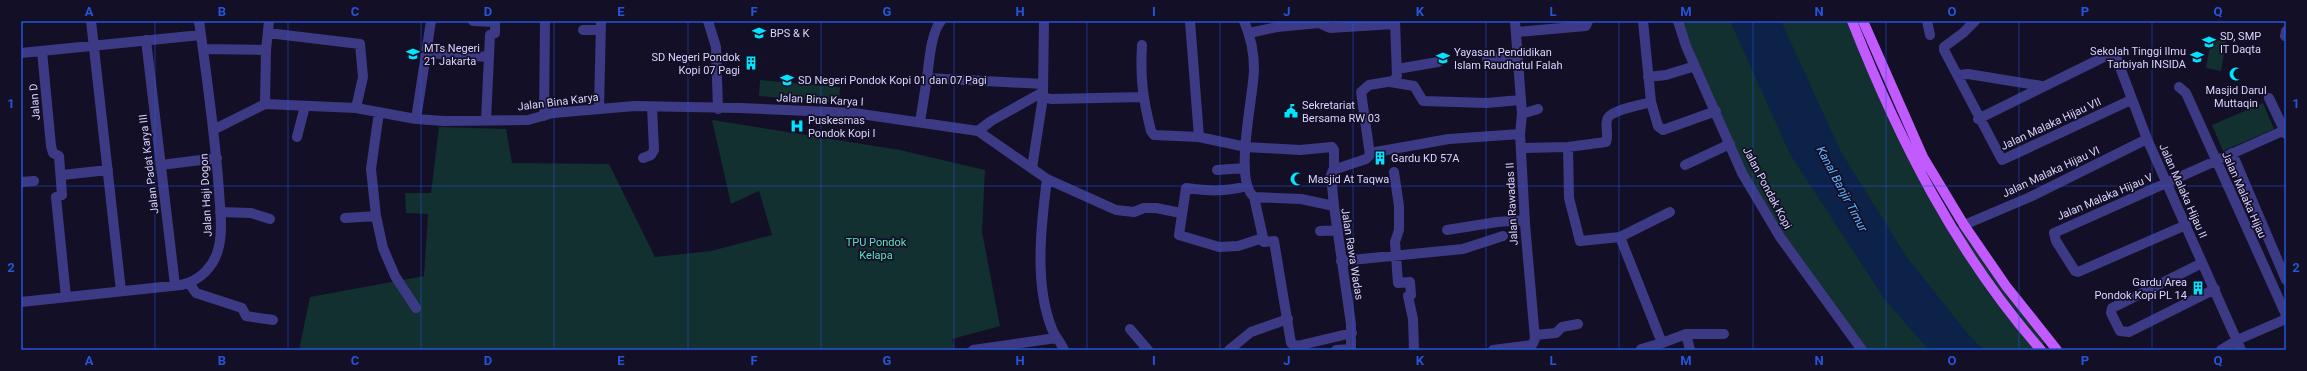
<svg xmlns="http://www.w3.org/2000/svg" width="2307" height="371" viewBox="0 0 2307 371" font-family="Roboto,sans-serif">
<rect width="100%" height="100%" fill="#130f26"/>
<path fill="#12302f" d="M1680 21H1852L1951 228 1964 225 2049 339 2039 347 2041 350H1863L1758 200Z
M2211 39 2226 41 2221 71 2206 68Z
M760 80 840 87 839 103 759 96Z
M2263 103 2274 129 2223 151 2212 125Z
M712 120 900 150 985 170 982 232 1000 326 952 339 955 350H299L310 297 424 276 428 214 406 213 405 193H431L439 127 506 129 512 163 609 164 655 257 711 251 772 235 759 191 731 204Z"/>
<path fill="#0c2248" d="M1730 21H1781L1841 152 1906 256 1968 334 1983 350H1929L1885 300 1790 154Z"/>
<g fill="none" stroke-linecap="round" stroke-linejoin="round">
<path stroke="#3d3a85" stroke-width="10" d="M91 21 121 291
M473 21 495 22
M708 21 716 47 718 109
M1190 21 1199 137
M1244 21C1250 35 1254 53 1254 69 1254 95 1233 180 1254 197L1301 199 1334 206 1351 324V350
M1678 21 1686 46 1742 173 1780 237 1862 350
M1927 21 1930 35
M1975 21 1963 33 1944 47V50L2002 160 2131 100
M583 30H601
M1517 32 1586 26 1588 21
M268 33 360 44 363 77 356 108
M1249 33 1277 27 1319 23 1330 28 1394 24
M2285 36 2286 31
M146 40 175 285
M1142 45C1140 79 1143 99 1151 131L1154 135 1199 137 1246 147 1300 150 1332 147 1334 150V169
M203 49 266 50
M42 51 51 146 53 153 59 156 62 195 56 197 66 297
M21 53 201 35
M426 53 489 57
M1487 59 1518 57
M1397 69 1438 62
M1959 75 1968 74 2042 86
M1648 77 1666 75 1695 66
M927 78C929 63 931 32 941 21
M1390 82 1414 86 1423 101 1487 103 1520 100
M2179 87 2186 93 2286 315
M1043 92V97L1051 99 1143 97
M2269 98 2286 134
M1651 102 1658 126 1663 130 1716 111
M265 104 356 108 416 119 444 121 528 120 553 113 635 106 740 108 854 113 978 131 1047 179 1116 210 1134 212 1144 208H1156L1181 213
M265 104 266 50 269 21
M599 109 601 21
M379 112 371 169 376 216 383 248 395 276 416 308
M1522 114 1538 109
M544 116 545 21
M416 119 431 21
M1978 119 2110 54H2115L2147 139 2241 350
M486 120 490 35 495 33V21
M920 122 927 78 1043 84
M213 130 265 104
M978 131 991 121 1043 92 1044 21
M297 137 305 106
M1568 147 1569 198 1580 241 1620 237 1670 212
M1521 148 1568 147 1606 142C1609 135 1605 127 1607 120 1609 110 1642 105 1651 102L1643 21
M1370 153 1449 139 1520 134
M2232 153 2286 280
M643 158 651 155 654 150 652 107
M161 165 217 158
M1685 165 1730 144
M1032 168 1043 97
M1217 170 1245 168
M1394 172 1399 206V230L1395 242 1398 283 1410 282 1411 295 1408 296 1413 319 1414 350
M62 175 108 170
M1047 179C1041 225 1034 285 1052 329 1055 337 1061 342 1064 350
M21 182 34 181
M1247 186C1225 192 1208 191 1186 188L1179 235 1219 247 1238 246 1263 238
M1254 197 1264 242 1274 241 1291 343 1297 346 1352 333
M1334 206 1331 175 1333 170 1366 159 1370 155 1361 92 1369 85 1393 81 1397 76 1395 21
M220 212 251 213 270 219
M345 218 376 216
M1964 225 2030 197 2147 139
M2186 225 2078 272 2075 271 2056 241 2054 233 2285 130
M1447 230 1497 222 1525 220
M1320 231 1338 230
M1620 237 1662 343 1686 334H1724
M1341 261 1463 249 1503 236
M2202 263 2112 308 2111 313 2120 331 2129 332 2215 289
M189 283 196 293 242 308 246 316 273 320
M21 302 181 285C200 281 215 266 219 246 223 229 220 209 219 191 215 134 207 78 199 21
M1130 329 1148 350
M1686 334 1690 350
M1535 335 1556 333 1562 327 1578 324
M1641 349 1662 343
M973 350 1056 338
M1229 350 1251 332 1288 319
M1336 350 1351 349
M1493 350 1532 345 1535 339 1525 224 1520 134 1522 114 1515 21
M2221 350 2237 340 2286 319"/>
<path stroke="#c25bff" stroke-width="10" d="M1852 21C1899 140 1956 253 2041 350
M1863 21 1923 157 1964 225 2006 286 2057 350"/>
</g>
<path fill="none" stroke="#2655da" stroke-width="1" stroke-opacity="0.55" d="M155 21V350M288 21V350M421 21V350M554 21V350M688 21V350M821 21V350M954 21V350M1087 21V350M1220 21V350M1353 21V350M1486 21V350M1619 21V350M1753 21V350M1886 21V350M2019 21V350M2152 21V350M21 186H2286"/>
<defs>
<g id="school-bare" transform="scale(1.08)"><path d="M0-5L7-2L0 1L-7-2ZM-4 1L0 2.5L4 1V4Q0 6-4 4Z" fill="#00e5ff" stroke="#130f26" stroke-width="2.5" paint-order="stroke"/></g>
<g id="university-bare" transform="scale(1.08)"><path d="M0-5L7-2L0 1L-7-2ZM-4 1L0 2.5L4 1V4Q0 6-4 4Z" fill="#00e5ff" stroke="#130f26" stroke-width="2.5" paint-order="stroke"/></g>
<g id="building-bare" transform="scale(1.08)"><path d="M-4-6H4V6H1V3H-1V6H-4ZM-2.5-4.3h1.7v1.8h-1.7ZM.8-4.3h1.7v1.8H.8ZM-2.5-1h1.7V.8h-1.7ZM.8-1h1.7V.8H.8Z" fill="#00e5ff" stroke="#130f26" stroke-width="2.5" paint-order="stroke"/></g>
<g id="mosque-bare" transform="scale(1.08)"><path d="M3.5-4.9A6 6 0 1 0 3.5 4.9A5 5 0 1 1 3.5-4.9Z" fill="#00e5ff" stroke="#130f26" stroke-width="2.5" paint-order="stroke"/></g>
<g id="civic-bare" transform="scale(1.08)"><path d="M-.6-6.5H3V-4.5H.6V-3L4-1V1h2V6H-6V1h2V-1L-.6-3ZM-1.2 2.5V6h2.4V2.5Z" fill="#00e5ff" stroke="#130f26" stroke-width="2.5" paint-order="stroke"/></g>
<g id="hospital-bare" transform="scale(1.08)"><path d="M-5-5h3v3.5h4V-5h3V5h-3V1.5h-4V5h-3Z" fill="#00e5ff" stroke="#130f26" stroke-width="2.5" paint-order="stroke"/></g>
</defs>
<g fill-rule="evenodd">
<use href="#school-bare" x="759" y="33"/>
<use href="#school-bare" x="2209" y="42"/>
<use href="#school-bare" x="413" y="54"/>
<use href="#university-bare" x="2197" y="57"/>
<use href="#school-bare" x="1443" y="58"/>
<use href="#building-bare" x="751" y="63"/>
<use href="#mosque-bare" x="2236" y="74"/>
<use href="#school-bare" x="787" y="80"/>
<use href="#civic-bare" x="1291" y="111"/>
<use href="#hospital-bare" x="797" y="126"/>
<use href="#building-bare" x="1380" y="158"/>
<use href="#mosque-bare" x="1297" y="179"/>
<use href="#building-bare" x="2198" y="288"/>
</g>
<g text-anchor="middle" dominant-baseline="central" stroke-width="3.5" stroke-linejoin="round" paint-order="stroke">
<g font-size="11" fill="#d9d4ff" stroke="#130f26" text-anchor="start">
<text x="770" y="33">BPS &amp; K</text>
<text x="2220" y="36">SD, SMP<tspan x="2220" dy="13">IT Daqta</tspan></text>
<text x="424" y="48">MTs Negeri<tspan x="424" dy="13">21 Jakarta</tspan></text>
<text x="2186" y="51" text-anchor="end">Sekolah Tinggi Ilmu<tspan x="2186" dy="13">Tarbiyah INSIDA</tspan></text>
<text x="1454" y="52">Yayasan Pendidikan<tspan x="1454" dy="13">Islam Raudhatul Falah</tspan></text>
<text x="740" y="57" text-anchor="end">SD Negeri Pondok<tspan x="740" dy="13">Kopi 07 Pagi</tspan></text>
<text x="798" y="80">SD Negeri Pondok Kopi 01 dan 07 Pagi</text>
<text x="2236" y="90" text-anchor="middle">Masjid Darul<tspan x="2236" dy="13">Muttaqin</tspan></text>
<text x="1302" y="105">Sekretariat<tspan x="1302" dy="13">Bersama RW 03</tspan></text>
<text x="808" y="120">Puskesmas<tspan x="808" dy="13">Pondok Kopi I</tspan></text>
<text x="1391" y="158">Gardu KD 57A</text>
<text x="1308" y="179">Masjid At Taqwa</text>
<text x="2187" y="282" text-anchor="end">Gardu Area<tspan x="2187" dy="13">Pondok Kopi PL 14</tspan></text>
</g>
<g font-size="11" fill="#d9d4ff" stroke="#130f26">
<text transform="translate(820 100) rotate(3)">Jalan Bina Karya I</text>
<text transform="translate(35 102) rotate(-95)">Jalan D</text>
<text transform="translate(558 102) rotate(-7)">Jalan Bina Karya</text>
<text transform="translate(2051 124) rotate(-25)">Jalan Malaka Hijau VII</text>
<text transform="translate(149 164) rotate(-97)">Jalan Padat Karya III</text>
<text transform="translate(2051 172) rotate(-25)">Jalan Malaka Hijau VI</text>
<text transform="translate(1767 188) rotate(62)">Jalan Pondak Kopi</text>
<text transform="translate(2183 191) rotate(66)">Jalan Malaka Hijau II</text>
<text transform="translate(206 195) rotate(-93)">Jalan Haji Dogon</text>
<text transform="translate(2244 195) rotate(66)">Jalan Malaka Hijau</text>
<text transform="translate(2105 197) rotate(-23)">Jalan Malaka Hijau V</text>
<text transform="translate(1512 204) rotate(-93)">Jalan Rawadas II</text>
<text transform="translate(1352 254) rotate(81)">Jalan Rawa Wadas</text>
</g>
<g font-size="11" fill="#5fe0c0" stroke="#130f26">
<text x="876" y="242">TPU Pondok<tspan x="876" dy="13">Kelapa</tspan></text>
</g>
<g font-size="12" font-style="italic" fill="#62b6ff" stroke="#130f26">
<text transform="translate(1842 189) rotate(62)">Kanal Banjir Timur</text>
</g>
</g>
<rect width="2307" height="371" fill="none" stroke="#130f26" stroke-width="44"/>
<rect x="22" y="22" width="2263" height="327" fill="none" stroke="#2655da" stroke-width="1.5"/>
<g font-size="13" text-anchor="middle" font-weight="bold" fill="#2655da">
<text x="89" y="16">A</text>
<text x="222" y="16">B</text>
<text x="355" y="16">C</text>
<text x="488" y="16">D</text>
<text x="621" y="16">E</text>
<text x="754" y="16">F</text>
<text x="887" y="16">G</text>
<text x="1020" y="16">H</text>
<text x="1154" y="16">I</text>
<text x="1287" y="16">J</text>
<text x="1420" y="16">K</text>
<text x="1553" y="16">L</text>
<text x="1686" y="16">M</text>
<text x="1819" y="16">N</text>
<text x="1952" y="16">O</text>
<text x="2085" y="16">P</text>
<text x="2218" y="16">Q</text>
<text x="11" y="108">1</text>
<text x="2296" y="108">1</text>
<text x="11" y="272">2</text>
<text x="2296" y="272">2</text>
<text x="89" y="365">A</text>
<text x="222" y="365">B</text>
<text x="355" y="365">C</text>
<text x="488" y="365">D</text>
<text x="621" y="365">E</text>
<text x="754" y="365">F</text>
<text x="887" y="365">G</text>
<text x="1020" y="365">H</text>
<text x="1154" y="365">I</text>
<text x="1287" y="365">J</text>
<text x="1420" y="365">K</text>
<text x="1553" y="365">L</text>
<text x="1686" y="365">M</text>
<text x="1819" y="365">N</text>
<text x="1952" y="365">O</text>
<text x="2085" y="365">P</text>
<text x="2218" y="365">Q</text>
</g>
</svg>
